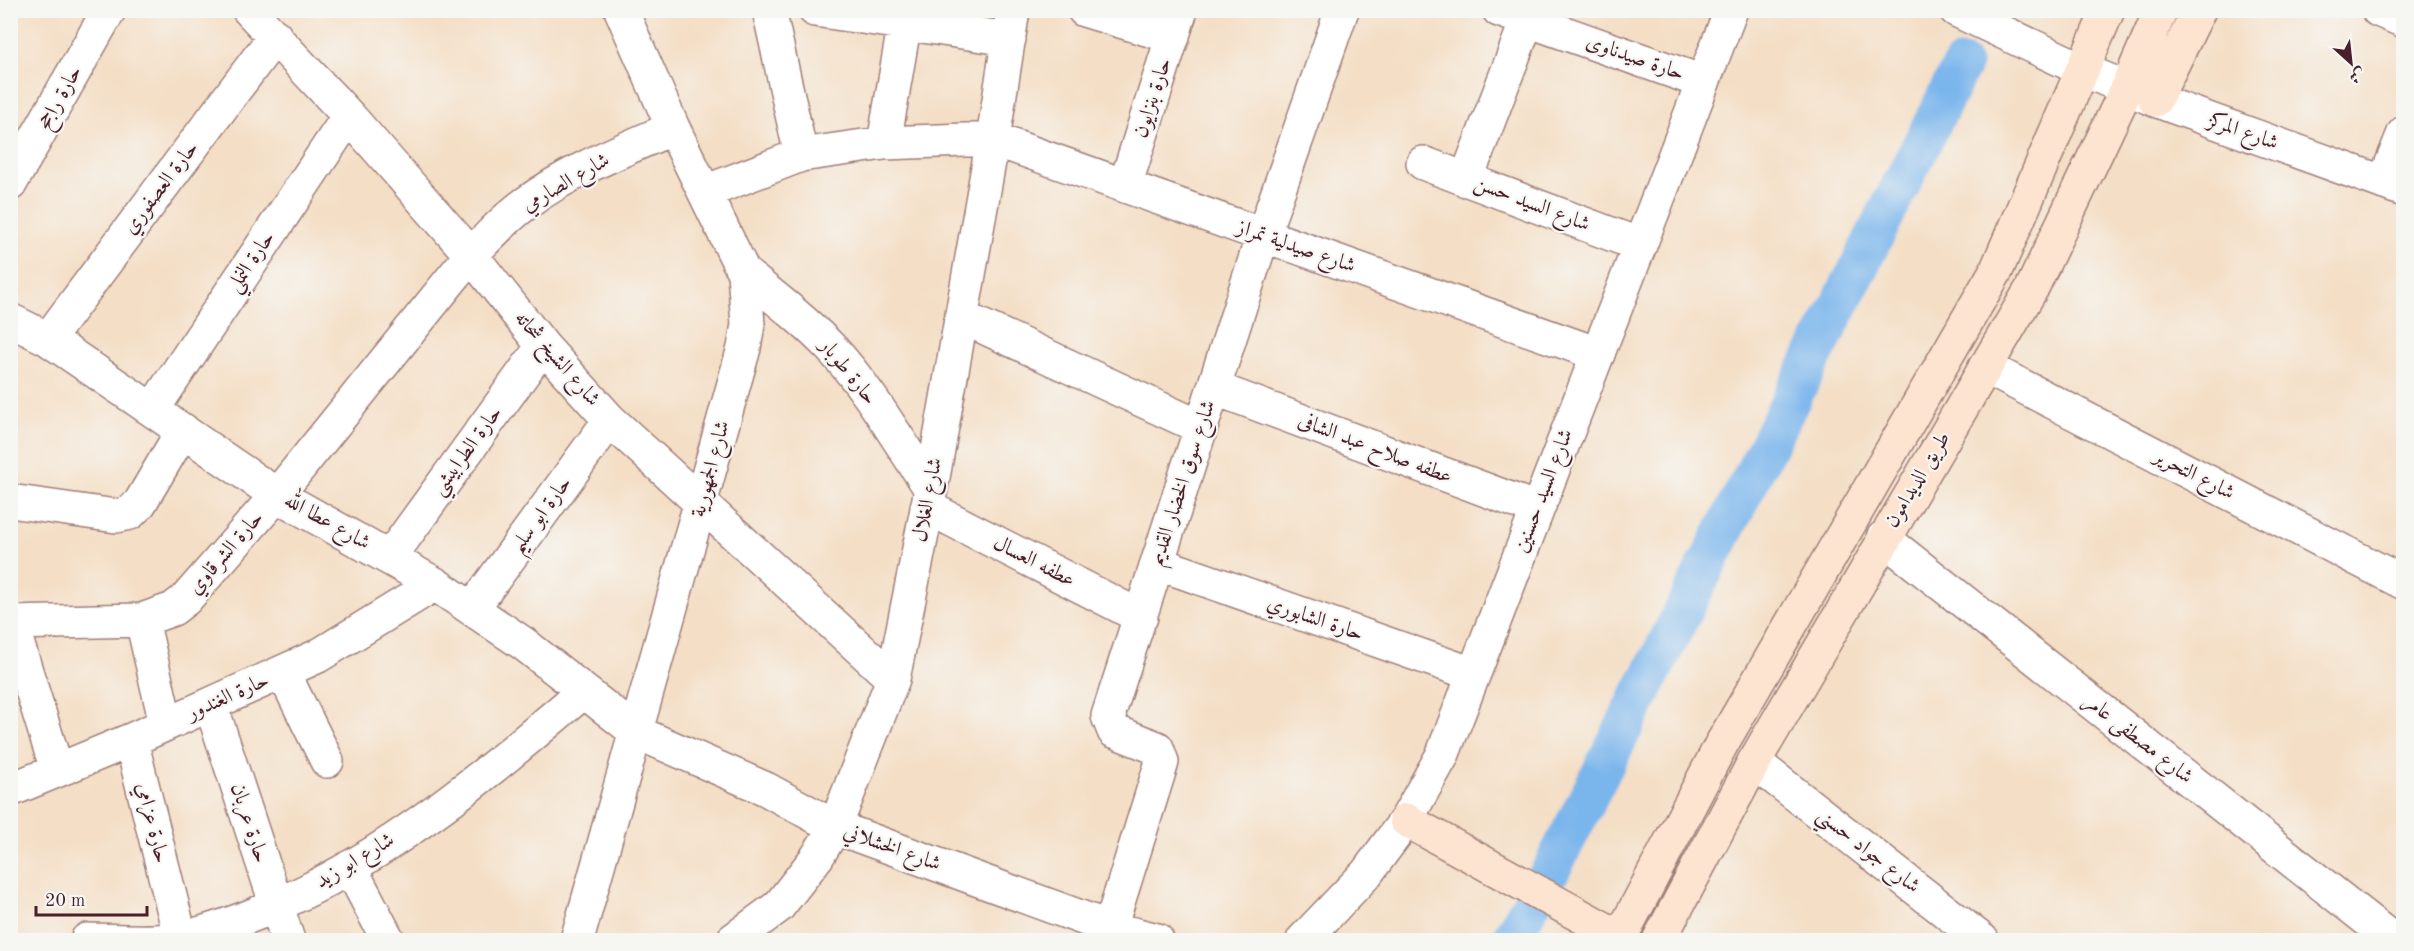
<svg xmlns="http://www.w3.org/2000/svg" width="2414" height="951" viewBox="0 0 2414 951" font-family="'Old Standard TT',Amiri,serif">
<rect width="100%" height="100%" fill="#f6f6f2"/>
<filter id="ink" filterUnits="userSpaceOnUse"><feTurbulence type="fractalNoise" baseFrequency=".0167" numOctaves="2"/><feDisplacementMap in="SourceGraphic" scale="12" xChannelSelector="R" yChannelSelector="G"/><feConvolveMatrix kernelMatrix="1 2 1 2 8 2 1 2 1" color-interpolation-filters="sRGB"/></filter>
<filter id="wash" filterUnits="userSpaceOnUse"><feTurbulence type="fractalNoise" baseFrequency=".008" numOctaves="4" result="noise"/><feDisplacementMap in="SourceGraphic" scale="24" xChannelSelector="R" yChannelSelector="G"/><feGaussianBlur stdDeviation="1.35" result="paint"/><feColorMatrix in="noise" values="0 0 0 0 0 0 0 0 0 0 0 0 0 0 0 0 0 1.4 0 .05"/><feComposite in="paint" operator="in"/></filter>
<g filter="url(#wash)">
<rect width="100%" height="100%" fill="#f4dec5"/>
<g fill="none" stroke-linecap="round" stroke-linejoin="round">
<path stroke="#7ab5ec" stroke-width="39" d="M1510 940 1552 868 1962 65"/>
</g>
</g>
<g filter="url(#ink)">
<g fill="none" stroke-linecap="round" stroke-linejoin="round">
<g stroke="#9f7e78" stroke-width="36">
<path id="minor" d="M249 10 349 116 471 255 543 346 610 420 893 679
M769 10 801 155
M815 10 1009 39
M1084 10 1173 37
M1499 10 1703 82
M2378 10 2404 21
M2083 70 2155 100 2404 190
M884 143 907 10
M1423 163 1640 245
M1466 180 1531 10
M2384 183 2404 133
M10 184 109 10
M1125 186 1181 10
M705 192 801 155 884 143 993 139 1598 354
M744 273C774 297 805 321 832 349 870 390 899 442 931 489
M962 317 1200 427
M10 320 48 339 277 495 435 584 524 644 636 732 766 789 835 827 1110 928 1157 940
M48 339 275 36
M1985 367 2404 583
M1214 388 1537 509
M153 409 349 116
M10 501 116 516 130 513 140 503 183 430
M927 507 1141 617
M1883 538 2393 940
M390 557 543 346
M1157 563 1473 674
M472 609 610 420
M142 620 166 724
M10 623 142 620 173 609 186 599 277 495 471 255C488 237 505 219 525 204 569 171 623 150 673 128
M11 623 57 770
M283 672 327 761
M211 705 288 940
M131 740 181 940
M1754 762 1982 940
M10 790 131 740 318 656 435 584
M350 867 388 940
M1110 928 1162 762 1157 748 1114 731 1108 716 1263 235 1342 10
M87 940C114 940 158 944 183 938 337 899 465 793 583 692
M577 940 744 348 748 324 744 273 673 128 621 10
M733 940 779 906 817 857 835 827 893 679 931 489 993 139 1013 10"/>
</g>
<g stroke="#9f7e78" stroke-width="36">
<path id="tertiary" d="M1956 10 2083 70
M1303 940 1366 874 1406 820 1442 756 1731 10"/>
</g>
<g stroke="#9f7e78" stroke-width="36">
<path id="secondary" d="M2155 100 2199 10
M1406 820 1621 938
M1619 940 1721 745 1997 269 2108 10
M1659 940 1754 762 2032 288 2127 88 2161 10"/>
</g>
<use href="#minor" stroke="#fff" stroke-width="33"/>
<use href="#tertiary" stroke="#fff" stroke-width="33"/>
<use href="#secondary" stroke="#fde4d0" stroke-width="33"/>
</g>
</g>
<g text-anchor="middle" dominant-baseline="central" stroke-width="4.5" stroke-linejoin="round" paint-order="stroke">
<g font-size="21" fill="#4a1f2b" stroke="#f6f6f2">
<text transform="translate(1635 58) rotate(19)">حارة صيدناوى</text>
<text transform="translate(60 98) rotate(-61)">حارة راجح</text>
<text transform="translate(1153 98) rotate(-72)">حارة بنزايون</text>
<text transform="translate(2243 132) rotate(20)">شارع المركز</text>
<text transform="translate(566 183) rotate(-30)">شارع الصارمي</text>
<text transform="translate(161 188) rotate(-53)">حارة العصفوري</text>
<text transform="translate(1532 204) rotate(21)">شارع السيد حسن</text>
<text transform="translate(1296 247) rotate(19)">شارع صيدلية تمراز</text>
<text transform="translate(251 262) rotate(-56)">حارة النملي</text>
<text transform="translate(557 359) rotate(49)">شارع الشيخ شحاته</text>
<text transform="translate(848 372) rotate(51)">حارة طوبار</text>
<text transform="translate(1375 449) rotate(21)">عطفه صلاح عبد الشافى</text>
<text transform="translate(467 451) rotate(-54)">حارة الطرابيشي</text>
<text transform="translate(711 469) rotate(-75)">شارع الجمهورية</text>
<text transform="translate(2194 475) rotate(27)">شارع التحرير</text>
<text transform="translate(1918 480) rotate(-59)">طريق الديدامون</text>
<text transform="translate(1183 483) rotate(-72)">شارع سوق الخضار القديم</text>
<text transform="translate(1544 491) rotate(-69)">شارع السيد حسنين</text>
<text transform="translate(928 500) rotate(-79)">شارع الغلال</text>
<text transform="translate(541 515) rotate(-54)">حارة ابو سليم</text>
<text transform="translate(327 522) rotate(29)">شارع عطا الله</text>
<text transform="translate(226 553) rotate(-49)">حارة الشرقاوي</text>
<text transform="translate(1034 562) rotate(27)">عطفه العسال</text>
<text transform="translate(1315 619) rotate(19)">حارة الشابوري</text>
<text transform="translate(228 697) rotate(-24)">حارة الغندور</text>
<text transform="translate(2138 739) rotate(38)">شارع مصطفى عامر</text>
<text transform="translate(152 823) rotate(76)">حارة عزامي</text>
<text transform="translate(249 823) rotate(72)">حارة عربان</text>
<text transform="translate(892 848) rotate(20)">شارع الخشلاني</text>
<text transform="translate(1868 851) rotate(38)">شارع جواد حسني</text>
<text transform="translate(355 861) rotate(-31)">شارع ابو زيد</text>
</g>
</g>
<rect width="2414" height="951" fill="none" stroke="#f6f6f2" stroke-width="36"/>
<g transform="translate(2351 63) rotate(153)" stroke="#f6f6f2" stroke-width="4.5" paint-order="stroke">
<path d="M0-4.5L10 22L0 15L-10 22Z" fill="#4a1f2b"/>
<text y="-9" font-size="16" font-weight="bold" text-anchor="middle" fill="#4a1f2b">ش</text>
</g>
<path d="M36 906v9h111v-9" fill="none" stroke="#4a1f2b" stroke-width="3"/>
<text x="45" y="906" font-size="18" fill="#4a1f2b" stroke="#f6f6f2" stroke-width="4.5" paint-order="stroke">20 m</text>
</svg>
